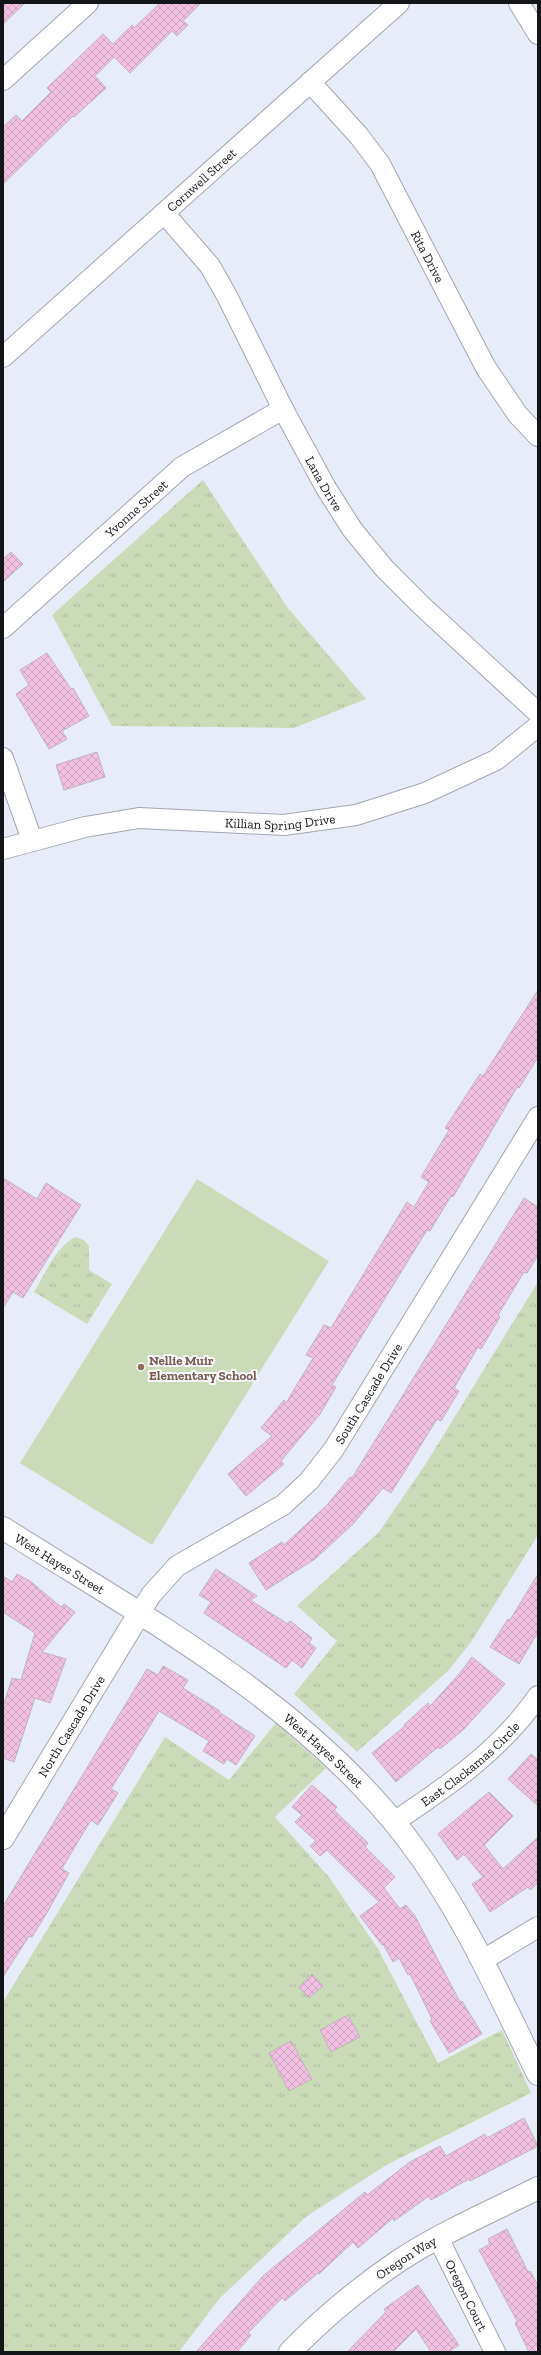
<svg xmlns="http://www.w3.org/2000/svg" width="541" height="2355" viewBox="0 0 541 2355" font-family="'Zilla Slab',serif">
<defs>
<pattern id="grass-tufts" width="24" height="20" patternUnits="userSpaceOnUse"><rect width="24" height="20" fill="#cbdbb8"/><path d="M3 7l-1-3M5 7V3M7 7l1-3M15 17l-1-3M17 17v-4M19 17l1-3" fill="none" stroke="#adbb9e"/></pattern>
<pattern id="building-cross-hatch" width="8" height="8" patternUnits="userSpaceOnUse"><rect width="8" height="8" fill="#f2c0e0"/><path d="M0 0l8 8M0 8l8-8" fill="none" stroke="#cfa4c0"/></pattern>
</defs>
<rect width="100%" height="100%" fill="#e8ecf8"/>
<path fill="url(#grass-tufts)" d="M203 480 287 607 366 699 294 728 112 726 52 615Z
M75 1237 84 1240 89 1246V1270L112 1284 87 1324 34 1292C45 1274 56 1247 75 1237Z
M538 1282V1535L471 1642 448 1671 357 1752 294 1694 337 1641 297 1606 379 1532 425 1465Z
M276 1723 326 1768 275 1817 329 1877 378 1949 438 2063 502 2030 531 2093 388 2164 307 2216 219 2299 179 2352H3V2002L165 1737 229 1780Z"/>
<path fill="#cbdbb8" d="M197 1179 329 1261 152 1545 20 1463Z"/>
<path fill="url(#building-cross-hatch)" stroke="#bfb4bb" d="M3 3H25L3 24Z
M160 3H201L183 21 188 25 177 36 172 31 130 73 114 57 95 76 106 88 74 117 73 116 3 184V127L16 115 22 121 51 92 47 88 103 34 113 44 132 25 134 28Z
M11 552 23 564 3 582V559Z
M47 653 71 689 73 688 89 716 62 731 67 739 49 749 16 694 29 685 20 670Z
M97 752 105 777 64 790 56 765Z
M538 990V1057L519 1088 517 1087 453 1197 451 1196 430 1231 427 1230 360 1339 332 1385 336 1387 320 1414 281 1461 284 1464 246 1496 228 1474 272 1436 261 1428 284 1400 286 1403 313 1358 306 1355 324 1325 331 1328 407 1202 414 1207 429 1182 421 1177 449 1130 445 1128 480 1074 483 1076Z
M3 1178 37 1199 46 1183 81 1205 23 1298 13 1292 3 1308Z
M524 1198 538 1207V1255L527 1273 524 1272 498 1315 500 1317 481 1349 478 1347 454 1388 459 1391 441 1421 437 1419 391 1493 383 1488 353 1524 315 1559 266 1590 249 1563 282 1542 284 1545 327 1505 350 1477 352 1478Z
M216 1569 257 1596 250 1600 288 1624 290 1621 312 1638 309 1643 316 1648 302 1668 292 1660 286 1668 204 1613 211 1602 199 1595Z
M17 1574 30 1581 61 1607 64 1604 75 1612 42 1652 66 1659 50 1703 35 1698 14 1762 3 1758V1707L12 1678 21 1680 35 1633 3 1612V1576L12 1582Z
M538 1574V1632L519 1664 490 1647 508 1619 510 1620Z
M472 1657 505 1684 464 1729 440 1749 438 1747 396 1782 372 1753 405 1726 404 1725 428 1703 430 1706 460 1673Z
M163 1666 188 1680 183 1688 220 1711 219 1712 255 1736 236 1765 227 1759 224 1764 203 1751 209 1741 159 1711 111 1789 118 1793 98 1825 91 1820 64 1865 62 1869 69 1873 48 1911 32 1937 29 1936 3 1977V1906L147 1669 158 1675Z
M531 1754 538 1760V1806L508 1779Z
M312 1785 337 1807 334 1810 368 1843 365 1847 395 1877 384 1888 400 1909 406 1905 415 1916 460 2002 462 2001 482 2034 449 2053 430 2021 432 2019 410 1974 408 1975 399 1958 393 1962 383 1944 382 1945 360 1916 379 1902 327 1850 320 1856 310 1846 316 1841 295 1822 302 1815 292 1807Z
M489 1792 513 1816 484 1845 503 1869 538 1837V1883L530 1890 528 1887 490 1912 472 1884 483 1877 464 1854 457 1860 438 1834Z
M312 1974 323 1986 309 1998 299 1987Z
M348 2015 360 2037 331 2052 320 2030Z
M291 2041 312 2079 289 2091 269 2053Z
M524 2118 538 2146 470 2181 469 2179 431 2200 429 2196 394 2221 393 2218 358 2248 353 2242 319 2274 318 2273 285 2301 282 2298 248 2333 251 2335 237 2352H196L263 2276 365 2192 367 2195 410 2162 440 2146 446 2156 485 2134 487 2138Z
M507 2229 528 2272 530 2271 538 2285V2352H529L515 2323 517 2321 479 2250 490 2244 488 2239Z
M418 2285 459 2345 448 2352H431L416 2329 393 2352H347L386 2312 384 2309Z"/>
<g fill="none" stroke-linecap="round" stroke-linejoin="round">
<g stroke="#a2a6b1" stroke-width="22">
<g id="minor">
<path d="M519 3 538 34"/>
<path d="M3 80 88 3"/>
<path id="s1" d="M310 82 359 136 380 164 486 368 518 415 538 436"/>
<path id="s2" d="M164 213 210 266 227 296 283 409 326 488 352 529 384 568 422 606 538 713"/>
<path id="s3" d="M3 357 399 3"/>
<path id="s4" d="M3 628 182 467 283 409"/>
<path d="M3 758 32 840"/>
<path id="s5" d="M3 849 85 827 139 818 284 825 356 815 425 793 496 760 538 726"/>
<path id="s6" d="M139 1614 151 1595 177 1566 283 1505 309 1481 334 1449 538 1117"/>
<path id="s7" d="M394 1822C448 1786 501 1750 538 1696"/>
<path d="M483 1960 538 1927"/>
<path id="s8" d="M438 2238 495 2352"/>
</g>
</g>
<g stroke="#a2a6b1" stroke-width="24">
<g id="tertiary">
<path id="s9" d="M3 1528C146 1619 300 1700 406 1837 462 1910 498 1993 538 2074"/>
<path id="s10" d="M3 1838 139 1614"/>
<path id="s11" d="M290 2352C324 2317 360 2287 400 2260 443 2232 492 2211 538 2188"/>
</g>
</g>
<use href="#minor" stroke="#fff" stroke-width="20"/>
<use href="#tertiary" stroke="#fff" stroke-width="22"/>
</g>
<circle fill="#8d6e63" stroke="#f8f9fe" stroke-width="1.5" cx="141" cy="1367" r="4"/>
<g text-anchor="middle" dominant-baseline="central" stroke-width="4" stroke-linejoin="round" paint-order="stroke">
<g font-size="13" fill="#141519" stroke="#f8f9fe">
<text stroke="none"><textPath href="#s3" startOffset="266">Cornwell Street</textPath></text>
<text stroke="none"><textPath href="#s1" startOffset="212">Rita Drive</textPath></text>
<text stroke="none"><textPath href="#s2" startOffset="316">Lana Drive</textPath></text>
<text stroke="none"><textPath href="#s4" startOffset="179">Yvonne Street</textPath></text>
<text stroke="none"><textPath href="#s5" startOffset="281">Killian Spring Drive</textPath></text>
<text stroke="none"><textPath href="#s6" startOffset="325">South Cascade Drive</textPath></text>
<text stroke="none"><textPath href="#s9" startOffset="67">West Hayes Street</textPath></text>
<text stroke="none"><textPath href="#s10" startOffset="131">North Cascade Drive</textPath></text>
<text stroke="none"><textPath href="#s9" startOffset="391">West Hayes Street</textPath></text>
<text stroke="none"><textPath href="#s7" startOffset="96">East Clackamas Circle</textPath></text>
<text stroke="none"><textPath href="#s11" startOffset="150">Oregon Way</textPath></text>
<text stroke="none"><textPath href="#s8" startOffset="64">Oregon Court</textPath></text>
</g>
<g font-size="13" font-weight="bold" fill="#785e54" stroke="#f8f9fe" text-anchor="start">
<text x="149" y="1360">Nellie Muir<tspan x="149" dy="15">Elementary School</tspan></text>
</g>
</g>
<rect width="541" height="2355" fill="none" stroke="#141519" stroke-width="8"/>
</svg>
